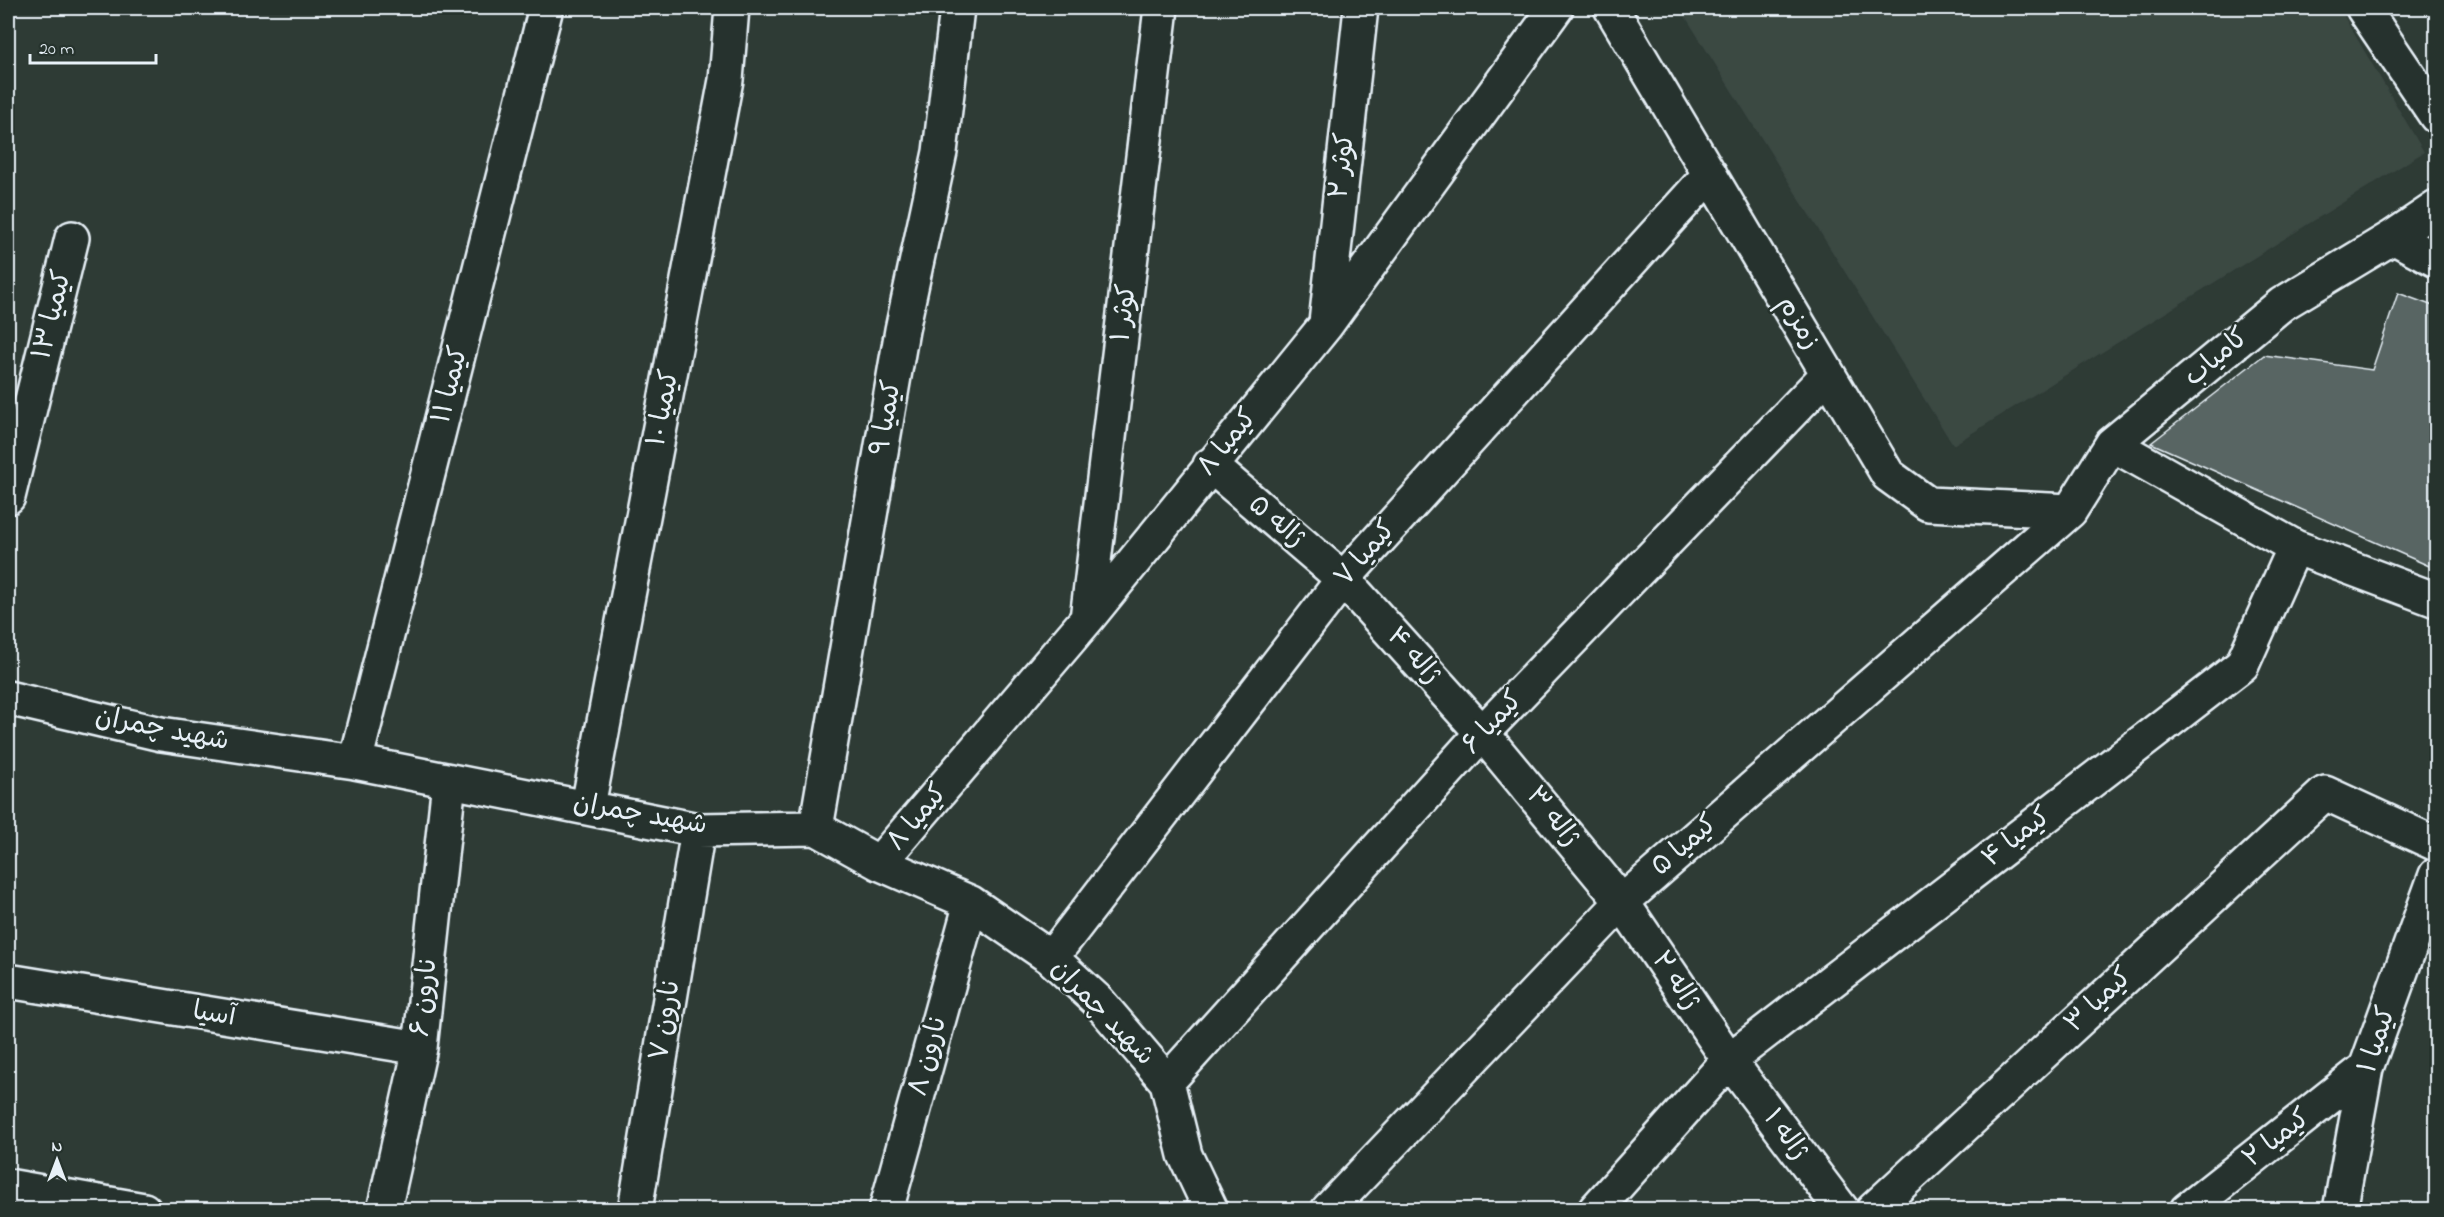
<svg xmlns="http://www.w3.org/2000/svg" width="2444" height="1217" viewBox="0 0 2444 1217" font-family="'Indie Flower','Playpen Sans Arabic',sans-serif">
<rect width="100%" height="100%" fill="#2e3b35"/>
<filter id="ink" filterUnits="userSpaceOnUse"><feTurbulence type="fractalNoise" baseFrequency=".0167" numOctaves="2"/><feDisplacementMap in="SourceGraphic" scale="12" xChannelSelector="R" yChannelSelector="G"/><feConvolveMatrix kernelMatrix="1 2 1 2 8 2 1 2 1" color-interpolation-filters="sRGB"/></filter>
<g filter="url(#ink)">
<path fill="#3b4843" d="M1680 8H2339L2424 152 1953 445Z"/>
<path fill="#596563" stroke="#e8f1f8" stroke-width="1.5" d="M2398 293 2436 307V569L2151 443 2264 355 2372 370Z"/>
<g fill="none" stroke-linecap="round" stroke-linejoin="round">
<g stroke="#e8f1f8" stroke-width="38">
<path id="street" d="M1611 8 1888 475 1928 504 2070 511
M2363 8 2436 116
M2393 237 2436 260
M1326 323 1361 8
M2112 444 2295 547
M1210 465 1343 579 1482 733 1622 902 1729 1060 1842 1210
M8 497 72 238
M1087 619 1161 8
M8 698 161 734 355 762 698 830 816 828 879 863 971 903 1051 958 1098 1001 1167 1082 1185 1155 1211 1210
M355 762 546 8
M588 806 726 80 732 8
M816 828 902 330 940 152 957 8
M879 863 1087 619 1326 325 1556 8
M1051 958 1343 579 1710 174
M8 981 420 1048
M1167 1082 1482 733 1828 374
M8 1186 144 1210
M384 1210 420 1048 449 782
M635 1210 698 830
M886 1210 971 903
M1328 1210 1622 902 2070 511 2112 444 2282 304 2393 237 2436 208
M1595 1210 1729 1060 2242 665 2295 547 2436 600
M1873 1210 2325 793 2436 844
M2187 1210 2366 1068
M2340 1210 2366 1068 2436 875"/>
</g>
<use href="#street" stroke="#26332d" stroke-width="33"/>
</g>
</g>
<g text-anchor="middle" dominant-baseline="central" stroke-width="5" stroke-linejoin="round" paint-order="stroke">
<g font-size="27" fill="#e8f1f8" stroke="#26332d">
<text transform="translate(1343 166) rotate(-84)">کوثر ۲</text>
<text transform="translate(1125 313) rotate(-83)">کوثر ۱</text>
<text transform="translate(53 315) rotate(-76)">کیمیا ۱۳</text>
<text transform="translate(1798 323) rotate(59)">زمزم</text>
<text transform="translate(2217 358) rotate(-40)">کامیاب</text>
<text transform="translate(451 385) rotate(-76)">کیمیا ۱۱</text>
<text transform="translate(664 408) rotate(-79)">کیمیا ۱۰</text>
<text transform="translate(887 418) rotate(-80)">کیمیا ۹</text>
<text transform="translate(1228 443) rotate(-51)">کیمیا ۸</text>
<text transform="translate(1276 522) rotate(40)">ژاله ۵</text>
<text transform="translate(1366 554) rotate(-49)">کیمیا ۷</text>
<text transform="translate(1413 656) rotate(48)">ژاله ۴</text>
<text transform="translate(1493 723) rotate(-47)">کیمیا ۶</text>
<text transform="translate(162 730) rotate(11)">شهید چمران</text>
<text transform="translate(640 815) rotate(10)">شهید چمران</text>
<text transform="translate(1552 817) rotate(51)">ژاله ۳</text>
<text transform="translate(918 818) rotate(-50)">کیمیا ۸</text>
<text transform="translate(2017 838) rotate(-38)">کیمیا ۴</text>
<text transform="translate(1685 846) rotate(-41)">کیمیا ۵</text>
<text transform="translate(1675 981) rotate(56)">ژاله ۲</text>
<text transform="translate(425 997) rotate(-84)">نارون ۶</text>
<text transform="translate(2099 1001) rotate(-43)">کیمیا ۳</text>
<text transform="translate(1102 1013) rotate(46)">شهید چمران</text>
<text transform="translate(214 1015) rotate(9)">آسیا</text>
<text transform="translate(666 1020) rotate(-81)">نارون ۷</text>
<text transform="translate(2378 1040) rotate(-72)">کیمیا ۱</text>
<text transform="translate(929 1056) rotate(-75)">نارون ۸</text>
<text transform="translate(1785 1135) rotate(53)">ژاله ۱</text>
<text transform="translate(2277 1139) rotate(-38)">کیمیا ۲</text>
</g>
</g>
<rect width="2444" height="1217" fill="none" stroke="#26332d" stroke-width="30"/>
<rect x="15" y="15" width="2414" height="1187" fill="none" stroke="#e8f1f8" stroke-width="2" filter="url(#ink)"/>
<g transform="translate(57 1160)" stroke="#26332d" stroke-width="4.5" paint-order="stroke">
<path d="M0-4.5L10 22L0 15L-10 22Z" fill="#e8f1f8"/>
<text y="-9" font-size="16" font-weight="bold" text-anchor="middle" fill="#e8f1f8">N</text>
</g>
<path d="M30 54v9h126v-9" fill="none" stroke="#e8f1f8" stroke-width="3"/>
<text x="39" y="54" font-size="18" fill="#e8f1f8" stroke="#26332d" stroke-width="4.5" paint-order="stroke">20 m</text>
</svg>
